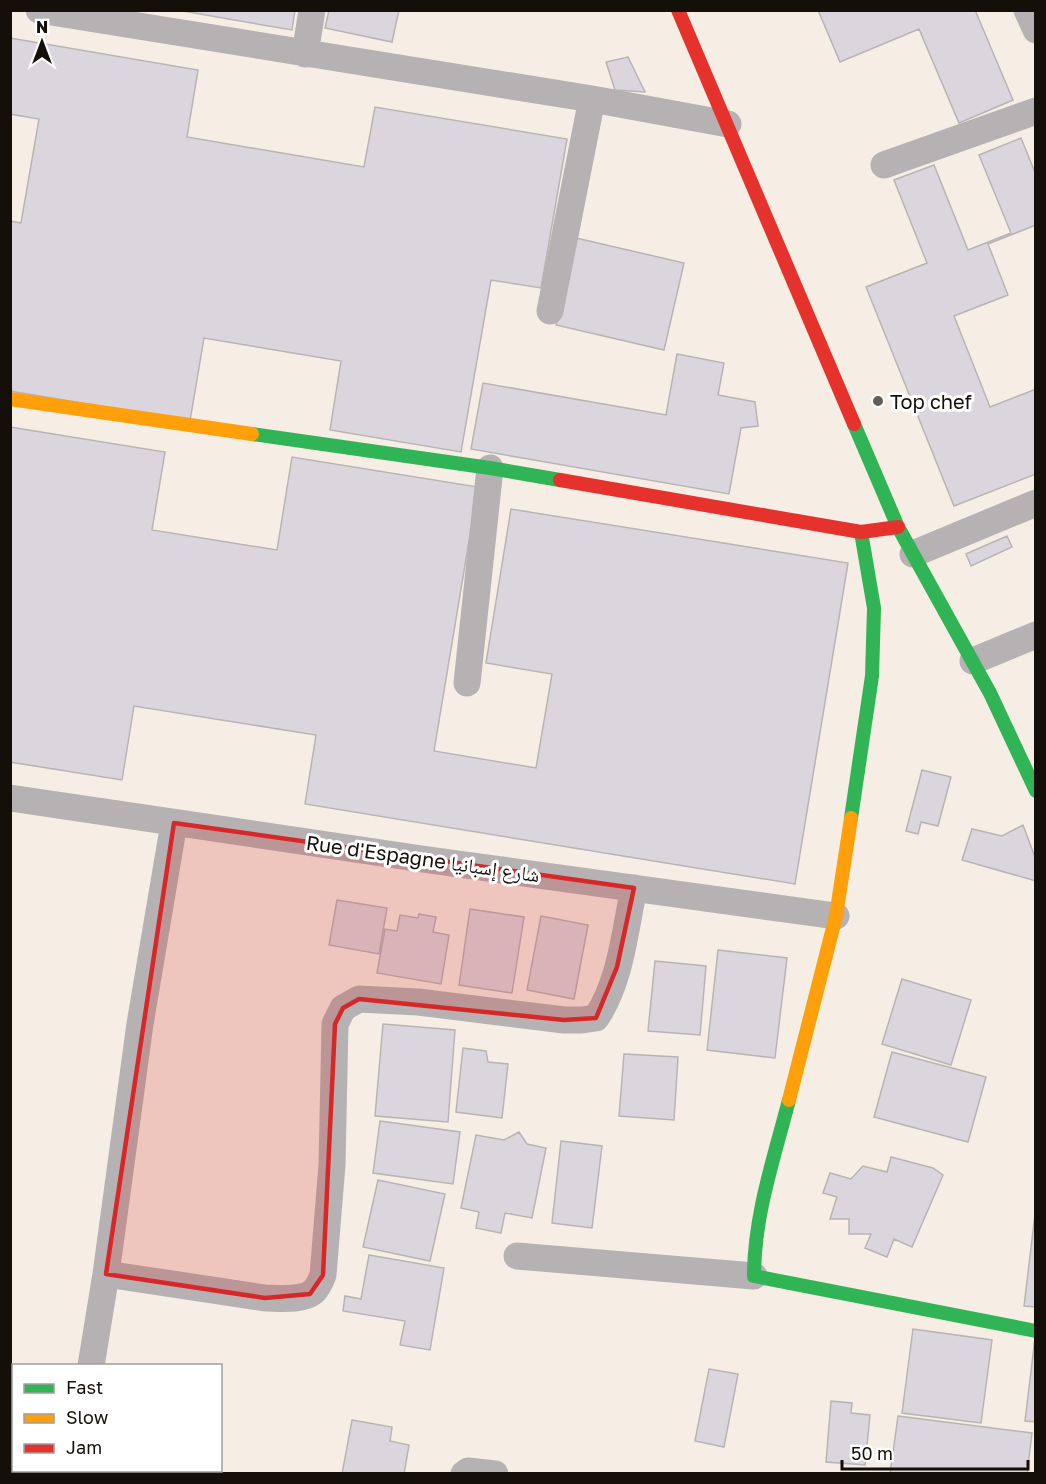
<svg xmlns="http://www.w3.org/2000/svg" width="1046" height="1484" viewBox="0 0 1046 1484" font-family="'Golos Text','Noto Naskh Arabic',sans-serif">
<rect width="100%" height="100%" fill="#f6eee4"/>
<path fill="#dbd6de" stroke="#b8b4b4" stroke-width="1.5" d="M177 10H295L292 30Z
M329 10H399L392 42 325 28Z
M818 10H975L1013 100 959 123 919 29 840 62Z
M10 38 198 70 187 137 364 167 375 107 567 139 541 288 491 280 461 452 330 430 341 361 204 338 190 421 10 391V221L21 223 39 119 10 114Z
M628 57 645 92 615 90 606 62Z
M1021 138 1036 175V225L988 244 1008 295 954 316 990 407 1036 389V474L954 506 866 287 927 263 894 180 934 165 968 250 1011 233 979 155Z
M576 238 684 263 664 350 556 325Z
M677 354 724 363 718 395 755 402 758 426 741 428 729 494 471 449 483 383 666 415Z
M10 427 165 452 152 530 277 550 292 457 478 487 434 751 536 768 552 674 486 663 511 509 848 563 795 884 305 804 316 735 134 706 122 780 10 762Z
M1007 536 1012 547 971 566 966 554Z
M922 770 951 777 938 826 921 822 918 834 906 831Z
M1023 825 1036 860V881L962 860 972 829 1002 836Z
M337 900 387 908 379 954 329 945Z
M470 909 524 917 512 993 459 985Z
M419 914 436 917 433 932 449 935 441 984 377 973 385 929 397 931 400 915 418 918Z
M541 916 588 925 574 999 527 990Z
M718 950 787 958 775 1058 707 1050Z
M655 961 706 966 700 1035 648 1031Z
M902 979 971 1000 951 1065 882 1044Z
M383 1024 455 1030 448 1122 375 1116Z
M463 1048 486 1051 488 1062 508 1064 502 1118 456 1112Z
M892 1052 986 1077 968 1142 874 1117Z
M624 1054 678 1057 674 1120 619 1116Z
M380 1121 460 1132 453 1184 373 1173Z
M519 1132 527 1144 546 1148 532 1218 505 1213 501 1233 476 1228 479 1212 461 1208 476 1135 504 1140Z
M561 1141 602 1146 592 1228 552 1223Z
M891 1157 933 1168 943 1175 912 1247 894 1239 887 1257 865 1248 871 1234H849V1219H830L837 1197 823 1193 830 1173 851 1179 863 1166 887 1172Z
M378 1180 445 1194 430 1261 363 1247Z
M1036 1206V1307L1024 1306Z
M369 1255 444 1268 430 1350 400 1345 405 1321 343 1311 345 1296 361 1299Z
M913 1329 992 1340 981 1423 902 1413Z
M1035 1338H1036V1422L1025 1421Z
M709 1369 738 1374 724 1447 695 1441Z
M831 1401 852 1403 851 1413 870 1415 865 1465 826 1462Z
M898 1416 1032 1433 1027 1474H890Z
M352 1420 392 1427 390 1441 409 1445 404 1474H342Z"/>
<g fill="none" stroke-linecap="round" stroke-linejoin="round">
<path stroke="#b6b2b3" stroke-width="27" d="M39 10 592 99 728 124
M1027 10 1036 30
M305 54 312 10
M884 165 1036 111
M550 311 592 99
M913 554 1036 503
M973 661 1036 635
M467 683 490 468
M10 798 422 859 836 916
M517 1256 754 1276
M106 1274 265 1298C278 1298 302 1301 313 1292 318 1288 321 1280 323 1275L332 1165 335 1024 343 1008 359 999 418 1002 564 1020H582L596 1018C621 981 625 930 634 888
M91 1366 106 1274 140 1024 174 823
M75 1474 76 1470
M464 1474 468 1471 495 1474"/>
<path stroke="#30b455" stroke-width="14" d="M854 424 898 527 990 693 1036 791
M252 434 490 468 560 480
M851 818 872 676 874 608 861 532
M789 1100C774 1158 754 1216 754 1276L1036 1331"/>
<path stroke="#ff9f0a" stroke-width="14" d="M10 399 252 434
M789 1100 836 916 851 818"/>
<path stroke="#e5322d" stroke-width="14" d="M678 10 854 424
M560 480 861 532 898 527"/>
</g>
<path fill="#d62828" fill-opacity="0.2" stroke="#d62828" stroke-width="4.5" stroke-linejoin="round" d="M174 823 634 888 617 967 596 1018 564 1020 359 999 343 1008 335 1024 323 1275 310 1294 265 1298 106 1274Z"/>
<circle fill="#635d55" stroke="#fff" stroke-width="2" cx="878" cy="401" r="6"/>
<g text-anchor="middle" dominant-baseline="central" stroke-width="6" stroke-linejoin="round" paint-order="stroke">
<g font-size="20" fill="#140f08" stroke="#fff" text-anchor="start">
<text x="890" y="401">Top chef</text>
</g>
<g font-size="20" fill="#140f08" stroke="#fff">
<text transform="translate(423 858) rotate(8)">Rue d'Espagne شارع إسبانيا</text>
</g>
</g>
<rect width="1046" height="1484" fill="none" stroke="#140f08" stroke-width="24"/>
<rect x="12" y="1364" width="210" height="108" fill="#ffffff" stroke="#a19f9c" stroke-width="1.5"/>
<rect x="24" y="1384" width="30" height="9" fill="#30b455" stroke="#a19f9c" stroke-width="1.5"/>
<text x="66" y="1394" font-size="18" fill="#140f08">Fast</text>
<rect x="24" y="1414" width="30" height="9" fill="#ff9f0a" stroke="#a19f9c" stroke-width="1.5"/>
<text x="66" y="1424" font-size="18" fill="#140f08">Slow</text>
<rect x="24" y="1444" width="30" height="9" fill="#e5322d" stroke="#a19f9c" stroke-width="1.5"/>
<text x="66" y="1454" font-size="18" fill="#140f08">Jam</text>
<g transform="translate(42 42)" stroke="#ffffff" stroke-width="4.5" paint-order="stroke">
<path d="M0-4.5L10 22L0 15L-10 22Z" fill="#140f08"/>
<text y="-9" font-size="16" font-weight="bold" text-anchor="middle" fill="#140f08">N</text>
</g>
<path d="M842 1460v9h186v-9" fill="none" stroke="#140f08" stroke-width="3"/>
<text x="851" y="1460" font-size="18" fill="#140f08" stroke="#ffffff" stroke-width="4.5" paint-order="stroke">50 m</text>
</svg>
